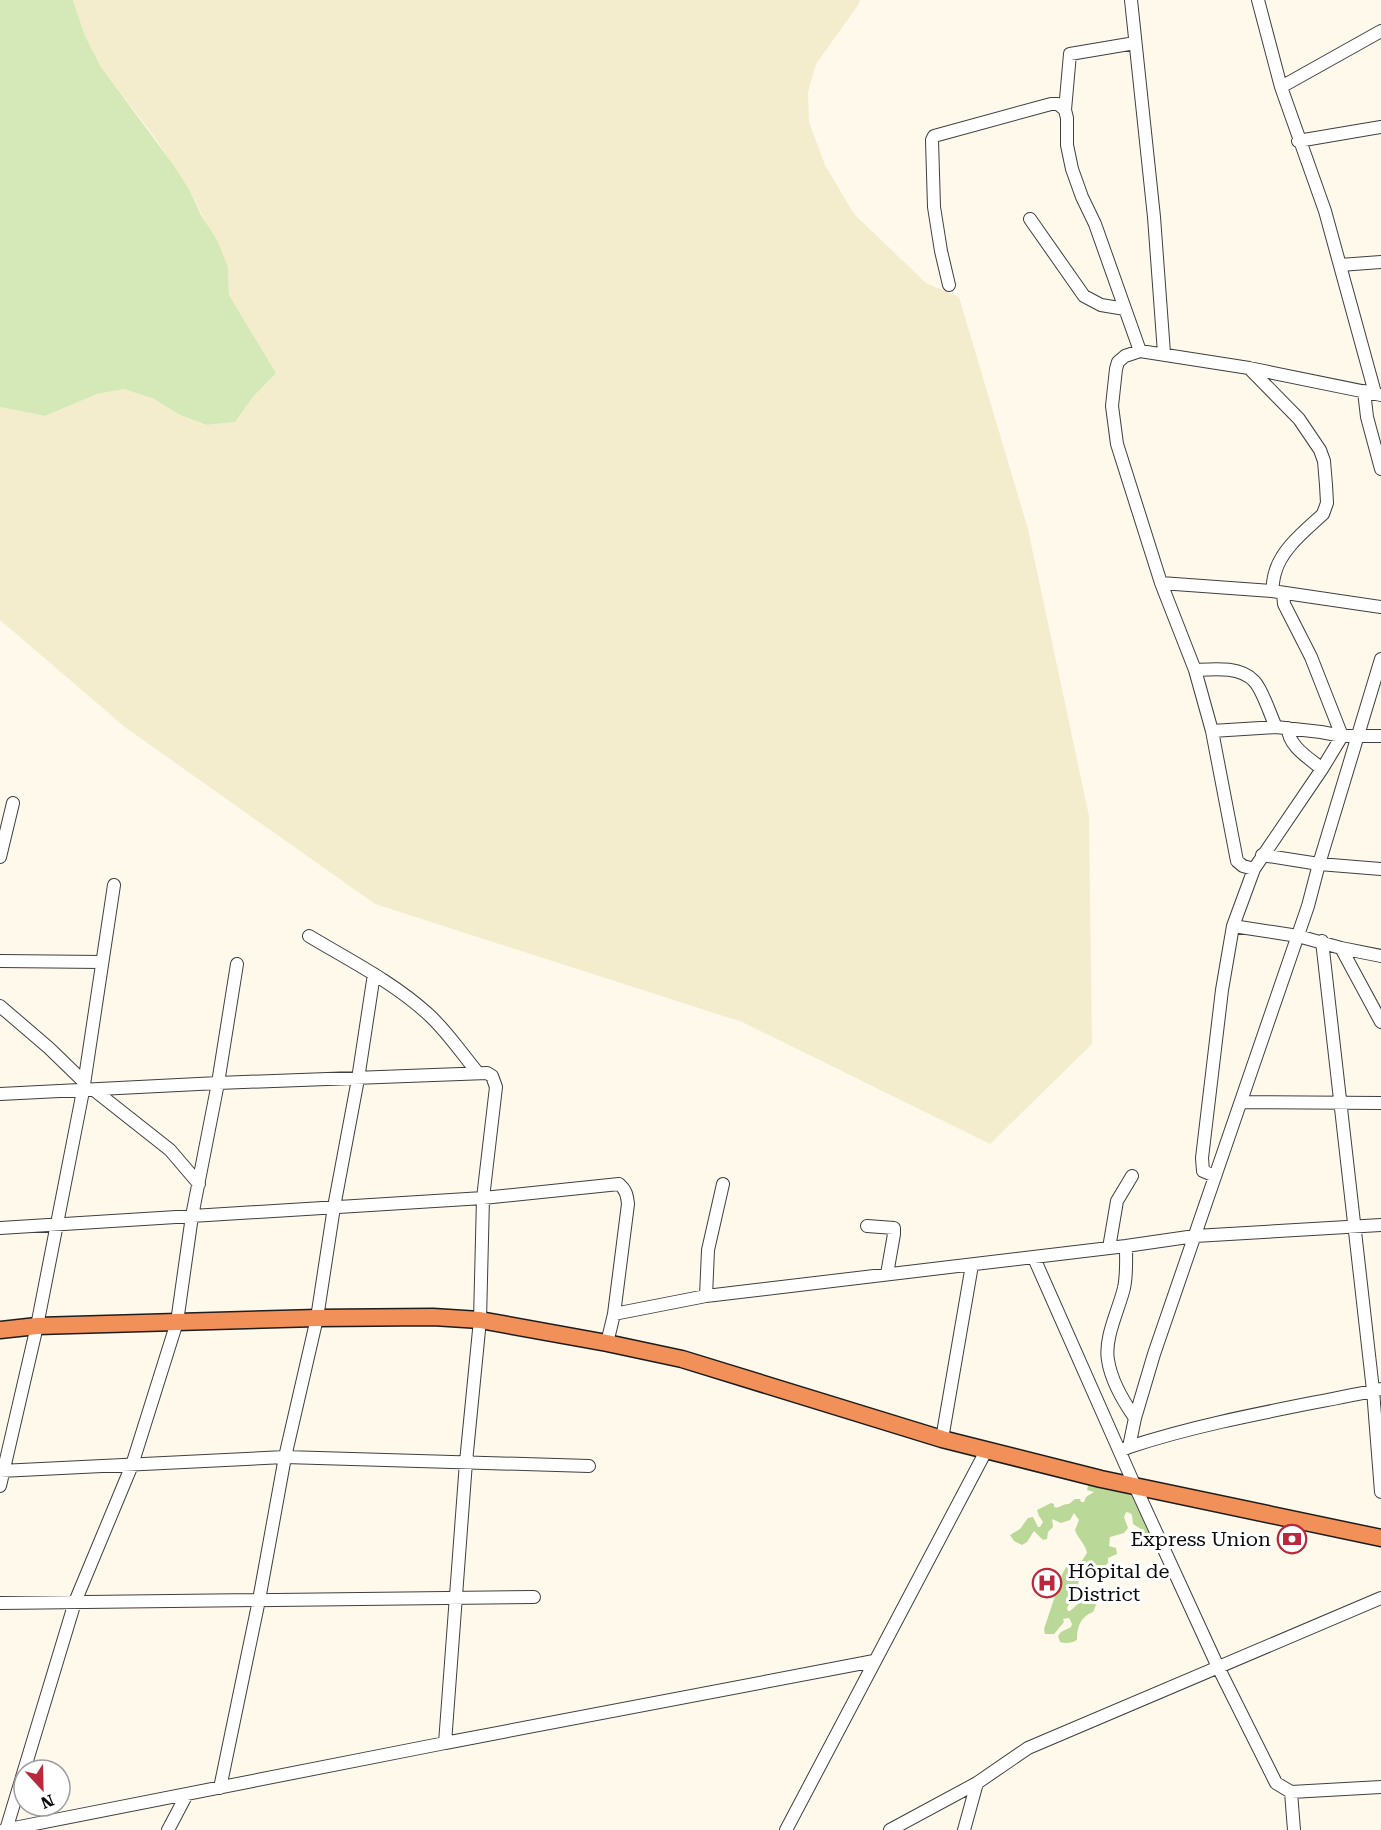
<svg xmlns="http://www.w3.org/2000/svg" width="1381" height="1830" viewBox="0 0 1381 1830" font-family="'Roboto Serif',serif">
<rect width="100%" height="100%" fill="#fff9ec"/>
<path fill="#f4edcd" d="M73 0H860L859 4 816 64 808 92 809 122 825 165 854 214 926 283 959 297 1028 529 1089 816 1092 1044 990 1144 742 1022 375 904 126 728 0 620V407L45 416 97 394 124 389 154 399 178 414 205 425 235 422 253 397 276 373 229 295 228 267 189 189 155 138 101 67 85 36Z"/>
<path fill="#d5e8b7" d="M0 0H73L85 36 101 67 172 163 189 189 201 215 217 240 228 267 229 295 276 373 253 397 235 422 206 425 178 414 154 399 124 389 97 394 45 416 0 407Z"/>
<path fill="#bad897" d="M1089 1482H1130L1155 1542H1149L1137 1539 1136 1534 1141 1531V1529L1133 1524 1132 1515 1130 1513 1126 1512 1124 1517 1128 1528 1124 1533 1110 1537 1109 1546 1116 1548 1117 1554 1108 1558V1563C1100 1571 1089 1566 1081 1572L1076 1592 1067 1608 1068 1611H1070L1079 1603 1080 1598 1083 1595 1093 1597 1096 1605 1093 1612C1080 1617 1077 1627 1077 1640 1072 1643 1066 1644 1060 1642L1058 1636 1061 1632 1071 1627 1072 1624 1069 1618 1063 1619 1064 1622 1054 1634H1045L1044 1629 1057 1590 1061 1588C1060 1574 1063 1573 1070 1561L1081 1562 1087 1553C1085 1543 1078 1539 1075 1530L1079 1520 1074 1513 1070 1520 1061 1523 1052 1519 1053 1527 1048 1532 1047 1539 1043 1540 1034 1531 1027 1542 1022 1545 1014 1541 1010 1535 1020 1529 1028 1518 1033 1517 1038 1527H1040L1043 1522 1039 1516 1037 1510 1051 1503 1054 1504V1507C1059 1509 1063 1503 1069 1504L1075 1499H1080L1081 1502H1084L1086 1497 1094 1492 1087 1490Z"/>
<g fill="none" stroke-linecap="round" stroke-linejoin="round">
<g stroke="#3f3f3f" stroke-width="14">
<path id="minor" d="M1131 0 1154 217 1164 353
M1258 0 1281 87 1325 211 1375 393
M1281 87 1381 31
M1065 110 1070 54 1135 43
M1298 141 1381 127
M1030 219 1084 296 1101 305 1125 309
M1340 265 1381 262
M949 285 941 251 934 207 932 140 934 136 1051 104H1058L1065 110 1067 118V145L1072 169 1082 197 1095 224 1140 351
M1249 368 1299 419 1320 450 1324 461 1326 485 1327 503 1323 514C1306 530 1281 549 1275 573 1273 579 1273 585 1272 591
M1364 391 1367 417 1381 469
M1161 583 1272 591 1381 607
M1195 670C1214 669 1240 666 1254 681 1263 690 1270 715 1276 727
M1288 728C1288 746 1309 758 1322 769
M1212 731 1276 727 1321 732 1342 736H1381
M1262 855 1319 864 1381 869
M0 857 13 803
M1254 869 1243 866 1237 861 1212 731 1195 670 1161 583 1117 444 1112 406 1116 369 1118 362 1125 356 1140 351 1249 368 1381 395
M1233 926 1298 936 1341 948 1381 956
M309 936C349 960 393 982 428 1014 447 1031 462 1054 478 1073
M1322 941 1373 1390 1381 1492
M1341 948 1381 1022
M0 961 102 962
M0 1006 49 1048 84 1082
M94 1090 170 1150 199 1184
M0 1094 218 1083 487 1073 492 1076 496 1087 483 1198 480 1320 466 1462 445 1743 4 1830
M1241 1102 1381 1103
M1215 1176 1203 1171 1202 1158 1222 990 1233 926 1254 869 1322 769 1342 736 1311 657 1284 604 1283 593
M867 1226 894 1228V1234L887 1274
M0 1228 483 1198 619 1184C626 1190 627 1195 628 1204L614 1314 607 1343
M1126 1246C1126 1260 1127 1274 1124 1288 1119 1309 1104 1338 1108 1360 1111 1380 1123 1401 1135 1418
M1109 1248 1117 1201 1132 1176
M1034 1258 1134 1484 1218 1667 1276 1783 1291 1792 1381 1787
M706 1296 708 1250 723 1184
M614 1314 706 1296 1126 1246 1195 1236 1381 1225
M942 1439 972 1265
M1129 1447C1211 1420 1297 1407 1381 1389
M1120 1451 1129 1447 1135 1418 1154 1354 1308 906 1319 864 1381 659
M0 1471 285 1457 589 1466
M0 1486 37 1326 83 1091 114 885
M0 1603 534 1597
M445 1743 874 1661
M220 1788 259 1600 285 1457 317 1318 334 1207 358 1079 374 974
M1291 1792 1294 1830
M6 1830 75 1602 132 1465 177 1322 192 1216 218 1083 237 964
M168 1830 187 1794
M786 1830 987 1449
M890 1830 977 1783 1028 1748 1381 1598
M964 1830 977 1783"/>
</g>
<g stroke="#1d1d1d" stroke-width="19">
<path id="highway" d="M0 1330 37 1326 317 1318 433 1317 480 1320 607 1343 682 1359 942 1439 1101 1479 1381 1538"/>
</g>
<use href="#minor" stroke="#fff" stroke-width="12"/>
<use href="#highway" stroke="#f19058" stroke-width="16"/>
</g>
<defs>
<g id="bank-ring" transform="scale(1.5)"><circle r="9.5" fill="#fff" stroke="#b9283c" stroke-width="1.5"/><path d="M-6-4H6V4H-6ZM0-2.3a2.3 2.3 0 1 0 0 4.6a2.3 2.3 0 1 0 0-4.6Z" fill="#b9283c"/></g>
<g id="hospital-ring" transform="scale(1.5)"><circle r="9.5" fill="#fff" stroke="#b9283c" stroke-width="1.5"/><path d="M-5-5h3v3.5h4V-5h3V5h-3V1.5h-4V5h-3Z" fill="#b9283c"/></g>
</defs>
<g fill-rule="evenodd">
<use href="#bank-ring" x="1292" y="1539"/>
<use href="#hospital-ring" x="1047" y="1583"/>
</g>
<g text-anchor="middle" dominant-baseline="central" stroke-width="6" stroke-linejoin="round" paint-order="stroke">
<g font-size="20" fill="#0c0c0c" stroke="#fff" text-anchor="end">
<text x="1271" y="1539">Express Union</text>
<text x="1068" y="1571" text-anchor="start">Hôpital de<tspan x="1068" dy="23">District</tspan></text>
</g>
</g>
<g transform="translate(42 1788) rotate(158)"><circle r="28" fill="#ffffff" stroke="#9e9e9e" stroke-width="1.5"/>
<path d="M0-4.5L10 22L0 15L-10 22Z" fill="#b9283c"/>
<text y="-9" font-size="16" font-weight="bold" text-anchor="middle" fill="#0c0c0c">N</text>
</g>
</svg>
